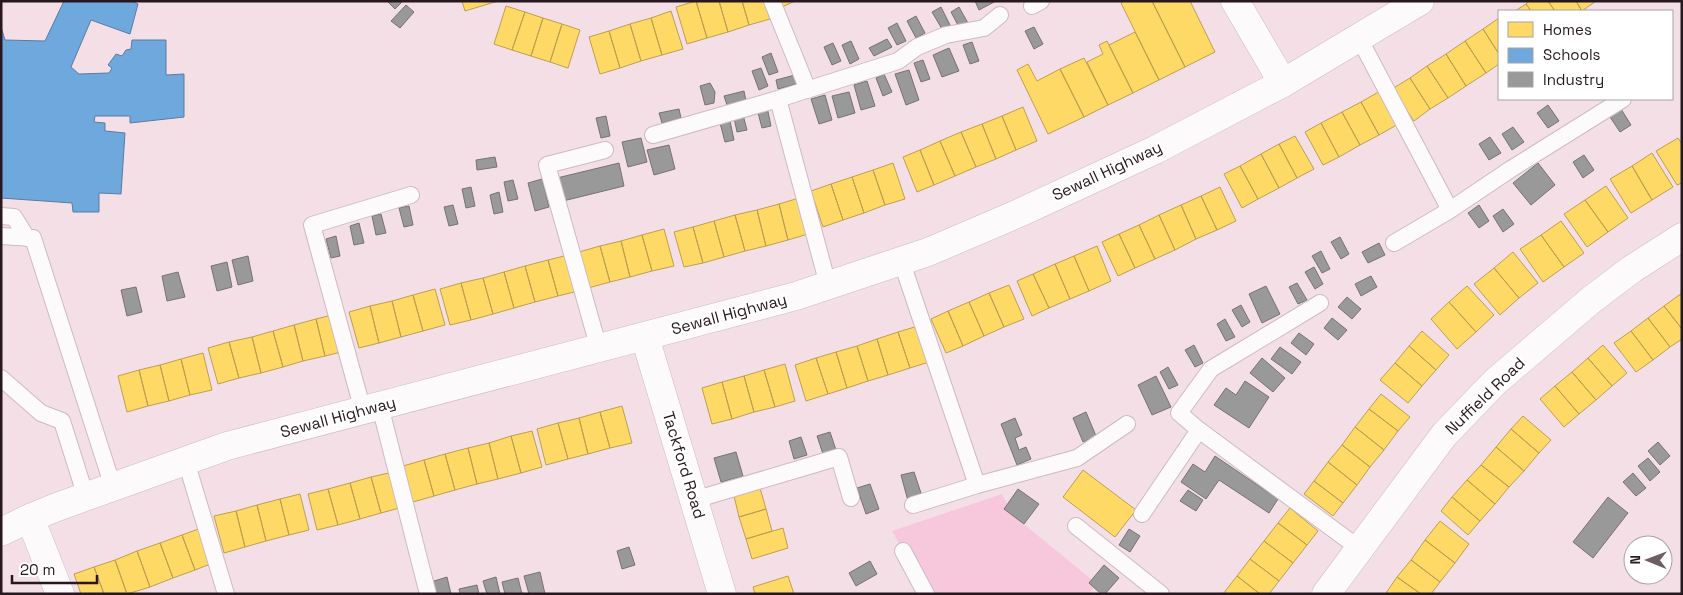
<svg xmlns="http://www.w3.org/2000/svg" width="1683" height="595" viewBox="0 0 1683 595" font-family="'Space Grotesk',sans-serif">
<rect width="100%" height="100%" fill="#f4dfe7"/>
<path fill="#f7c8db" d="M1002 494 1014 516 1096 583 1089 594H927L892 531Z"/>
<path fill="#ffd966" stroke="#be9f50" d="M462 1H498L465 11Z
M696 1H719L728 32 707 38Z
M696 1 707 38 687 44 676 7Z
M719 1H742L749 25 728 32Z
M742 1H764L770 19 749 25Z
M777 1H795L780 8Z
M1124 1H1152L1185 67 1159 80 1121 3Z
M1152 1H1190L1215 52 1185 67Z
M1529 1H1548L1555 11H1531L1526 4Z
M1548 1H1576L1582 11H1555Z
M1576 1H1596L1582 11Z
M1526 4 1531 11H1515Z
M506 6 525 12 512 50 494 44Z
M671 11 683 49 662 55 651 18Z
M525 12 543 18 531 56 512 50Z
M543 18 562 24 550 62 531 56Z
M651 18 662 55 641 61 630 24Z
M1499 18V54L1483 29Z
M562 24 580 30 568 68 550 62Z
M630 24 641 61 620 68 609 31Z
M1483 29 1499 54V64L1486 73 1465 41Z
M609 31 620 68 600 74 589 37Z
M1135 32 1159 80 1133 93 1109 45Z
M1107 41 1133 93 1108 105 1087 62 1103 54 1099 45Z
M1465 41 1486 73 1466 86 1446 54Z
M1446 54 1466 86 1448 98 1427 66Z
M1084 58 1108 105 1084 117 1060 69Z
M1028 64 1037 81 1060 69 1084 117 1048 134 1017 70Z
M1427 66 1448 98 1430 109 1410 78Z
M1410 78 1430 109 1414 121 1392 89Z
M1382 90 1400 123 1379 135 1361 102Z
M1361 102 1379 135 1360 145 1342 112Z
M1023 107 1037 141 1016 150 1002 116Z
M1342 112 1360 145 1339 157 1321 123Z
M1002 116 1016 150 996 159 982 124Z
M1321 123 1339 157 1323 165 1305 132Z
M982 124 996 159 976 167 961 132Z
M961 132 976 167 955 176 940 141Z
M1295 136 1314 169 1297 178 1279 144Z
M1678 138 1682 144V183L1677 185 1656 151Z
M940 141 955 176 934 185 920 150Z
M1279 144 1297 178 1279 188 1261 154Z
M920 150 934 185 917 192 903 157Z
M1652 153 1673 187 1652 200 1632 166Z
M1261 154 1279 188 1258 199 1240 166Z
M893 163 905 199 885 205 873 170Z
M1240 166 1258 199 1242 208 1224 174Z
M1632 166 1652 200 1631 213 1610 179Z
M873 170 885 205 864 213 852 177Z
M852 177 864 213 843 220 831 184Z
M831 184 843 220 823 227 811 191Z
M1606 186 1628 218 1608 232 1585 200Z
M1220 187 1236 221 1217 230 1201 196Z
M1201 196 1217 230 1196 239 1181 205Z
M799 198 808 234 788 240 779 204Z
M1585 200 1608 232 1587 247 1564 214Z
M779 204 788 240 766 246 757 210Z
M1181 205 1196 239 1175 250 1159 215Z
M757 210 766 246 745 251 735 215Z
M735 215 745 251 724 257 714 221Z
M1159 215 1175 250 1155 259 1139 225Z
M714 221 724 257 703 263 693 227Z
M1561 221 1584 253 1564 267 1541 235Z
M1139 225 1155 259 1135 268 1119 234Z
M693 227 703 263 684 267 674 232Z
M664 229 674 266 652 271 642 235Z
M1119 234 1135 268 1118 276 1102 242Z
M642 235 652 271 630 277 621 241Z
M1541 235 1564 267 1543 282 1520 249Z
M621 241 630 277 610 282 600 246Z
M600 246 610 282 588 288 579 252Z
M1097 246 1111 281 1089 291 1074 256Z
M1513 252 1538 283 1519 298 1494 268Z
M568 255 578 291 558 296 548 260Z
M1074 256 1089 291 1070 299 1055 264Z
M548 260 558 296 535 302 525 266Z
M1055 264 1070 299 1049 308 1033 274Z
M525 266 535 302 514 308 504 272Z
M1494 268 1519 298 1500 315 1474 284Z
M504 272 514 308 493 314 483 278Z
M1033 274 1049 308 1032 316 1017 281Z
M483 278 493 314 471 320 461 283Z
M461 283 471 320 450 325 440 289Z
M1009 285 1024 319 1004 327 989 293Z
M1467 286 1494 315 1476 332 1449 302Z
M435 289 445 325 423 331 413 295Z
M989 293 1004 327 984 336 969 302Z
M1682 293V329L1664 306Z
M413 295 423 331 401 337 392 301Z
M392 301 401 337 379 343 370 306Z
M969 302 984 336 963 346 948 311Z
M1449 302 1476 332 1457 349 1431 319Z
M370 306 379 343 359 348 349 312Z
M1664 306 1682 329V339L1670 347 1648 318Z
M948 311 963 346 946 353 931 319Z
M336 314 345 351 325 356 316 319Z
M1648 318 1670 347 1653 360 1631 331Z
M316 319 325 356 303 361 294 325Z
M294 325 303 361 283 367 273 331Z
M918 326 929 362 910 368 898 332Z
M273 331 283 367 261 373 252 337Z
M1422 331 1449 355 1436 370 1409 346Z
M1631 331 1653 360 1636 372 1614 343Z
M898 332 910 368 888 375 877 339Z
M252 337 261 373 239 378 229 342Z
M877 339 888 375 868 381 857 346Z
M229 342 239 378 218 384 208 348Z
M1603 345 1627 373 1612 386 1588 358Z
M857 346 868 381 847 388 836 352Z
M1409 346 1436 370 1422 386 1395 363Z
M836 352 847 388 828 394 816 358Z
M203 353 212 390 190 395 181 359Z
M816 358 828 394 806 401 795 365Z
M1588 358 1612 386 1596 400 1572 372Z
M181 359 190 395 169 401 160 365Z
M1395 363 1422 386 1408 403 1380 380Z
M785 364 795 401 775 407 764 370Z
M160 365 169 401 148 406 139 370Z
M139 370 148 406 127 412 118 376Z
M764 370 775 407 754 412 744 376Z
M1572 372 1596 400 1579 414 1555 386Z
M744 376 754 412 732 419 722 382Z
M722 382 732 419 712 424 702 388Z
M1555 386 1579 414 1564 427 1540 399Z
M1381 394 1410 417 1398 431 1369 409Z
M622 406 632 443 610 448 600 412Z
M1369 409 1398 431 1384 450 1355 427Z
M600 412 610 448 588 454 579 418Z
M1523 416 1551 440 1539 453 1511 429Z
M579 418 588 454 568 459 558 423Z
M558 423 568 459 546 465 537 429Z
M1355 427 1384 450 1370 467 1342 445Z
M1511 429 1539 453 1524 471 1496 447Z
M532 431 542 467 521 473 511 436Z
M511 436 521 473 498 479 489 443Z
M489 443 498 479 477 484 468 448Z
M1342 445 1370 467 1357 485 1328 462Z
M1496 447 1524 471 1509 487 1481 465Z
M468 448 477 484 455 490 445 454Z
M445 454 455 490 434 496 424 460Z
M424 460 434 496 413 502 403 466Z
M1328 462 1357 485 1343 503 1314 481Z
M1481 465 1509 487 1495 504 1467 480Z
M1083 470 1136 510 1115 537 1063 497Z
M393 472 403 507 381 513 371 477Z
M371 477 381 513 360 519 350 483Z
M1467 480 1495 504 1480 521 1452 497Z
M1314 481 1343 503 1333 516 1304 494Z
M350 483 360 519 338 525 328 489Z
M760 488 766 509 739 517 734 496Z
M328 489 338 525 317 530 308 494Z
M300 494 309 530 289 535 280 499Z
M1452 497 1480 521 1468 535 1441 511Z
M280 499 289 535 266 541 257 505Z
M257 505 266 541 245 547 236 511Z
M1290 508 1318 531 1307 545 1278 523Z
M766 509 772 531 746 539 739 517Z
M236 511 245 547 224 553 214 516Z
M1440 521 1469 544 1455 563 1425 540Z
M1278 523 1307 545 1293 563 1264 541Z
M201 528 213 563 195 570 182 535Z
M783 528 788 548 752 559 746 539Z
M182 535 195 570 173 578 160 543Z
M1425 540 1455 563 1440 582 1411 560Z
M1264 541 1293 563 1279 581 1250 559Z
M160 543 173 578 150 587 137 551Z
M137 551 150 587 127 594 115 560Z
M1250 559 1279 581 1269 594H1260L1237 576Z
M115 560 127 594H104L94 567Z
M1411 560 1440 582 1431 594H1421L1397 577Z
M94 567 104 594H81L74 574Z
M788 576 794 594H755L753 587Z
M1237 576 1260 594H1223Z
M1397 577 1421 594H1387L1386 593Z"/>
<path fill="#6fa8dc" stroke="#597ca3" d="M64 1H131L138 4 130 34 91 20 71 67 79 74 109 73 112 68 108 65 116 54 122 56 126 50 131 49 132 40H166V75L184 74V117L130 123V116H95L94 122 105 123V131L125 133 121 194 99 193V212H73L72 203 1 198V27L5 40 45 41Z"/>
<path fill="#999" stroke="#777274" d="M387 1H403L395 9Z
M975 1H996L979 10Z
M406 5 414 12 400 28 391 21Z
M941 7 950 25 942 29 932 12Z
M959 7 969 25 960 29 951 12Z
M916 16 925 33 916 38 907 21Z
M897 23 906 41 897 45 888 28Z
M1034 27 1043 44 1034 49 1025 31Z
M887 39 892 47 874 56 869 48Z
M851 41 859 59 850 64 842 45Z
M972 42 979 61 970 64 963 45Z
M833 43 841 61 832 65 824 47Z
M949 48 959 71 942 77 933 55Z
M771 53 778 72 769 75 762 57Z
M923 60 930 79 921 82 914 63Z
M761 68 768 86 759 90 752 71Z
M909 70 919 100 906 105 895 74Z
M884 74 892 92 883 96 876 78Z
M795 75 797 84 778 89 776 80Z
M867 81 875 106 861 110 854 85Z
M710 83 715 92 714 103 705 105 700 86Z
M744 91 746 101 727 105 724 96Z
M849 92 855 113 838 118 832 96Z
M825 95 832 120 819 124 811 99Z
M1548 105 1559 121 1548 128 1537 113Z
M767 107 771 126 762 128 757 109Z
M679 109 681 118 662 123 659 113Z
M1621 109 1631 125 1620 132 1610 117Z
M742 111 747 130 737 132 733 113Z
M606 116 610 136 601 138 596 118Z
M730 121 734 140 725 142 720 123Z
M1513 127 1524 142 1512 150 1502 134Z
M1490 137 1501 153 1489 160 1479 144Z
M641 138 647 162 628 167 622 142Z
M669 145 675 169 654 175 647 150Z
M1584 155 1594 170 1583 178 1573 162Z
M495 157 497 167 477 170 476 160Z
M619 163 624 186 563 201 557 178Z
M1538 163 1555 185 1531 205 1513 183Z
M542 179 549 207 535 211 528 183Z
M513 180 518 199 508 201 504 182Z
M471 187 475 206 466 208 462 189Z
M499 192 503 212 494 214 490 195Z
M453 205 458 224 449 226 444 207Z
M1479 205 1489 221 1479 228 1468 213Z
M409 206 413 225 404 227 399 208Z
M1503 209 1514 224 1503 232 1493 216Z
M381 214 386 233 376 235 372 216Z
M359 223 364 243 354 245 350 226Z
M336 236 340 256 331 258 326 239Z
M1340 237 1349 254 1341 259 1331 242Z
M1379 243 1385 255 1368 263 1362 252Z
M1321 251 1330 269 1322 273 1312 256Z
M248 256 253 281 238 285 232 260Z
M227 262 232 287 217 291 211 266Z
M1314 267 1323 284 1315 289 1305 272Z
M178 272 185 297 167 301 162 276Z
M1371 276 1377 287 1361 296 1355 284Z
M1297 283 1307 300 1298 304 1289 287Z
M1266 286 1280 314 1262 323 1249 294Z
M136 287 142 312 127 316 121 290Z
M1347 297 1361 309 1352 319 1338 307Z
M1241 305 1250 322 1242 327 1232 310Z
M1332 318 1347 330 1338 340 1324 328Z
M1225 319 1235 337 1226 341 1217 324Z
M1299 333 1314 344 1306 355 1291 343Z
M1194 345 1203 363 1195 367 1185 350Z
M1280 347 1301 362 1292 374 1271 359Z
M1262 358 1285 378 1273 392 1250 373Z
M1168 367 1178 385 1169 389 1160 372Z
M1156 376 1171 407 1152 415 1138 385Z
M1245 381 1269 397 1249 428 1214 405 1226 388 1236 395Z
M1086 412 1096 436 1083 442 1073 418Z
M1015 418 1022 435 1015 438 1019 450 1026 447 1031 459 1017 465 1001 424Z
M830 432 836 450 823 454 817 436Z
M801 437 807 455 794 459 789 441Z
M1658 442 1670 456 1660 465 1648 451Z
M736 452 743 476 721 482 714 458Z
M1215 456 1278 499 1269 513 1219 480 1206 499 1181 482 1193 464 1205 472Z
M1648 458 1660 472 1650 481 1638 466Z
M914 472 922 496 908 501 901 475Z
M1633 473 1646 488 1636 496 1623 482Z
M870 484 879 509 866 514 857 488Z
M1018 489 1039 504 1024 524 1004 509Z
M1188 490 1203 500 1196 511 1180 501Z
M1608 497 1628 513 1593 558 1573 542Z
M1129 529 1140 536 1130 552 1119 545Z
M629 547 635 565 622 569 617 551Z
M870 561 877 574 856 586 849 573Z
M1104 565 1119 578 1105 594H1101L1089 583Z
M540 572 545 594H529L524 576Z
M447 577 451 594H434L431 582Z
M496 577 500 594H487L483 581Z
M518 578 522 594H505L502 582Z
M477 585 479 594H460L459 589Z"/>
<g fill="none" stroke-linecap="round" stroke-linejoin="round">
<g stroke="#ccbbc2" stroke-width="18">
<path id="lane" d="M772 1 808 90
M1032 6 1041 1
M1359 38 1450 210 1394 243
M778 99 898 61 917 47 946 35 984 28 1000 15
M653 135 778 99 828 285
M1450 210 1511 169 1623 99
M1 216 14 217 27 238
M1 236 33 238 113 487
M901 260 977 485 913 505
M599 349 547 165 605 150
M1 378 41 413 62 421 86 497
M380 406 428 594
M363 411 312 225 411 195
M1199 430 1179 413 1211 369 1320 303
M186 461 226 594
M977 485 1077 458 1127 424
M694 500 839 457 851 498
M1142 514 1199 430 1360 549
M1076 526 1161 594
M903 551 926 594"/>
</g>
<g stroke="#ccbbc2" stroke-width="29">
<path id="street" d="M1235 1 1283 83
M645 337 722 594
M30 518 60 594
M1326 594 1444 435 1495 382 1591 300 1632 269 1682 237"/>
</g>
<g stroke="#ccbbc2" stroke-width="29">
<path id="secondary" d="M1 532 30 518 57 507 227 446 796 296 928 252 1019 213 1155 150 1283 83 1420 1"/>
</g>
<use href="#lane" stroke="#fdfafb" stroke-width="16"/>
<use href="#street" stroke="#fdfafb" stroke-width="28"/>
<use href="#secondary" stroke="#fdfafb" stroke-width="28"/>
</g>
<g text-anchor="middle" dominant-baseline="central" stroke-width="5" stroke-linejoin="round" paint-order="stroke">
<g font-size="16" fill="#27171e" stroke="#fff">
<text transform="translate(1107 171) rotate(-25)">Sewall Highway</text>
<text transform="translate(729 314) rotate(-15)">Sewall Highway</text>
<text transform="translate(1485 396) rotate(-44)">Nuffield Road</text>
<text transform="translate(338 417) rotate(-15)">Sewall Highway</text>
<text transform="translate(684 465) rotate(73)">Tackford Road</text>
</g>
</g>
<rect width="1683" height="595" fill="none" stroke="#27171e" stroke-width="5"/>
<rect x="1498" y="10" width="175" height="90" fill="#ffffff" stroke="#a9a2a5"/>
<rect x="1508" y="22" width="25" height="15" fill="#ffd966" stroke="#a9a2a5"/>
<text x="1543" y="35" font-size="15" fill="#27171e">Homes</text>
<rect x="1508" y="48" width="25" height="15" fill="#6fa8dc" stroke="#a9a2a5"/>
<text x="1543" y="60" font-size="15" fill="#27171e">Schools</text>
<rect x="1508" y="72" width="25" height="15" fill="#999999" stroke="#a9a2a5"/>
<text x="1543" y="85" font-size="15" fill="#27171e">Industry</text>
<g transform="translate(1648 560) rotate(271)"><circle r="24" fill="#ffffff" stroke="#a9a2a5"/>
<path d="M0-4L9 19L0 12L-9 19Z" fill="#6f5d64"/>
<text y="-8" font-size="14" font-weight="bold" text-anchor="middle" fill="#27171e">N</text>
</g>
<path d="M12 575v8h85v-8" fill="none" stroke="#27171e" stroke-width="2.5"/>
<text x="20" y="575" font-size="15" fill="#27171e" stroke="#ffffff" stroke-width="4" paint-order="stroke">20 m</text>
</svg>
